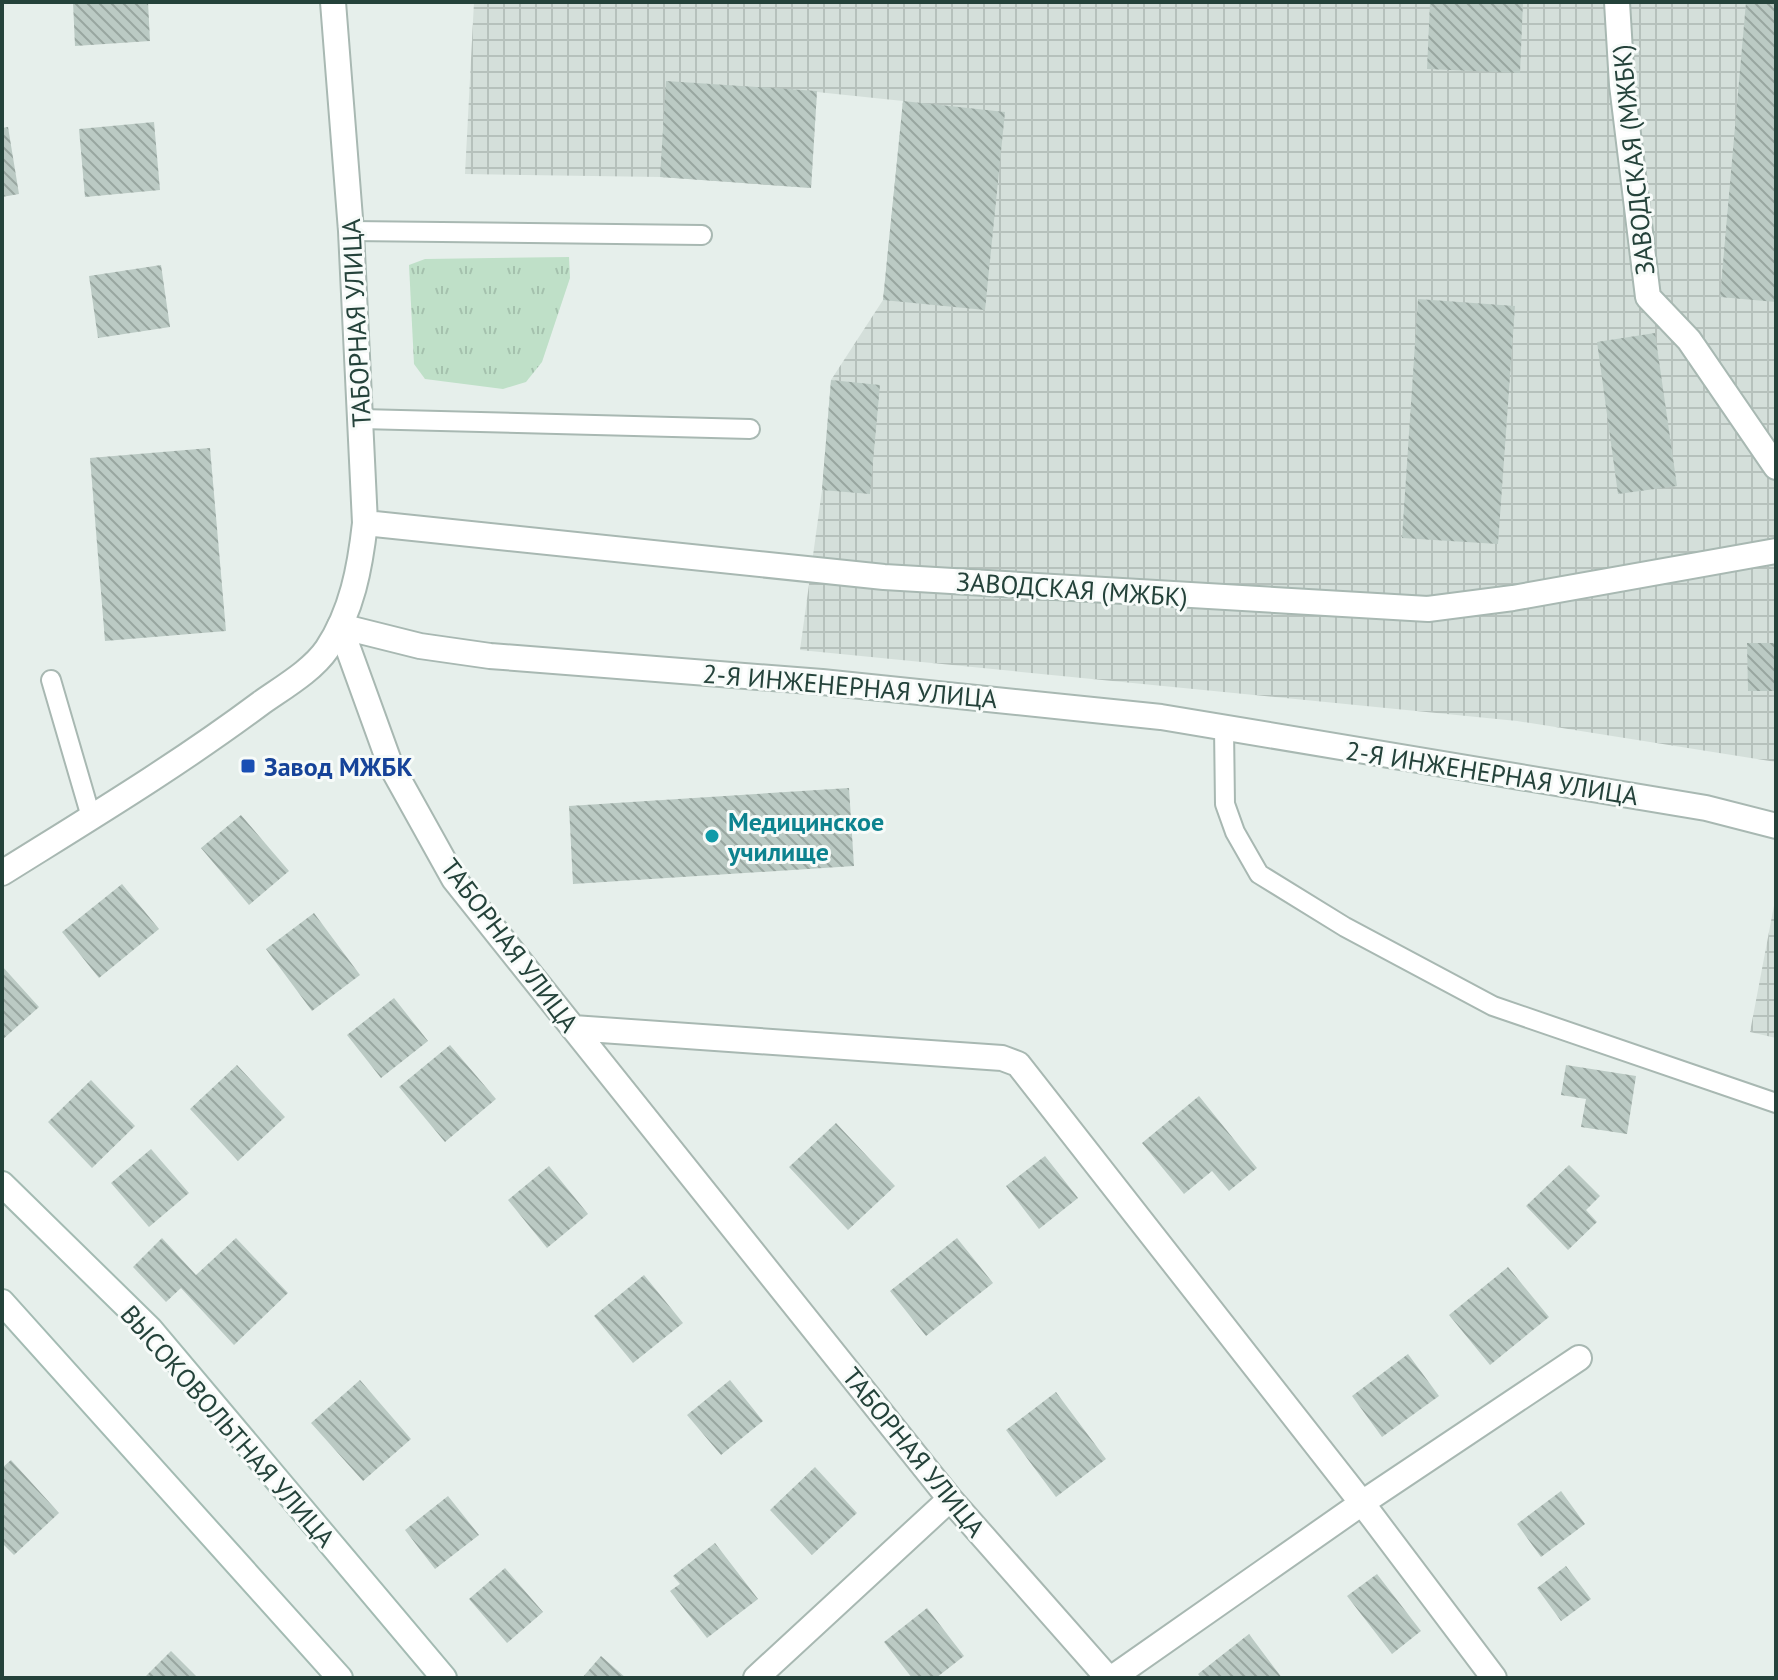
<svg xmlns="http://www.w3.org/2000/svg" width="1778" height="1680" viewBox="0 0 1778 1680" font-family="'PT Sans',sans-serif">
<defs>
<pattern id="industrial-grid" width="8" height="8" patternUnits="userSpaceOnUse" patternTransform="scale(2)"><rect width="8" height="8" fill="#d4dfda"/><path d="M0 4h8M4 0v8" fill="none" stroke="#b6c1bc"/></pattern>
<pattern id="grass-tufts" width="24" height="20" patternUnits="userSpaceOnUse" patternTransform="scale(2)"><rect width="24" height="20" fill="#bfe0c8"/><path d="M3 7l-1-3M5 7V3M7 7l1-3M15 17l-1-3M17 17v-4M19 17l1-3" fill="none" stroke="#a4c1ad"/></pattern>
<pattern id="building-back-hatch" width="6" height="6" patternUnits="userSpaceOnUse" patternTransform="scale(2)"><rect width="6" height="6" fill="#bbcac4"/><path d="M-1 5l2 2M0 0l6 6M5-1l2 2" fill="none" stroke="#98a6a0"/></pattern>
</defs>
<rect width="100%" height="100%" fill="#e6efeb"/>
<path fill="url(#industrial-grid)" d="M474 2H1776V762L1517 721 800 650 822 490 831 380 883 300 903 101 817 92 811 188 660 177 465 174Z
M1776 895V1038L1750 1032Z"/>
<path fill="url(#grass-tufts)" d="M569 257 570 278 542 362 526 382 503 389 425 379 414 364 409 265 425 259Z"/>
<path fill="url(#building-back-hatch)" d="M73 2H148L150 41 75 46Z
M1430 2H1523L1520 73 1427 69Z
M1746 2H1776V302L1720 297Z
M666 81 817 91 811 188 660 177Z
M903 101 1005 112 985 310 883 300Z
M154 122 160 190 85 197 79 129Z
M8 127 19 194 2 197V128Z
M161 265 170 327 98 338 89 276Z
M1418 299 1515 306 1498 544 1402 538Z
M1655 333 1677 486 1618 494 1597 342Z
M831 380 880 385 870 494 822 490Z
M210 448 226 631 105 641 90 458Z
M1747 643H1776V691H1748Z
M849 788 854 866 573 884 569 806Z
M241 815 289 871 249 905 201 848Z
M122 884 159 929 99 978 62 932Z
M314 913 360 975 312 1011 266 949Z
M2 966 39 1007 2 1040Z
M394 998 428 1041 381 1078 347 1035Z
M450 1045 496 1099 445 1142 399 1087Z
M237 1065 285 1117 238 1161 190 1109Z
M1566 1065 1636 1076 1627 1134 1581 1127 1586 1099 1561 1095Z
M91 1080 135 1126 92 1168 48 1122Z
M1199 1096 1257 1168 1229 1191 1212 1171 1184 1194 1142 1143Z
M836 1123 895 1186 848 1230 789 1167Z
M151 1149 189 1193 149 1227 111 1183Z
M1045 1156 1078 1198 1039 1229 1006 1186Z
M1569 1165 1600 1196 1586 1210 1597 1222 1568 1250 1526 1206Z
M549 1166 588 1214 547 1248 508 1200Z
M162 1238 196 1275 236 1238 288 1293 234 1345 181 1288 166 1302 133 1267Z
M957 1238 993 1283 926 1336 890 1291Z
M1508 1267 1549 1317 1490 1365 1449 1315Z
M644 1275 683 1323 633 1363 594 1316Z
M1408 1354 1439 1396 1382 1437 1352 1396Z
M360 1380 411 1439 363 1481 311 1423Z
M730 1380 763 1421 721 1455 687 1415Z
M1056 1392 1106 1459 1056 1497 1006 1430Z
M11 1460 59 1513 14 1555 2 1543V1468Z
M815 1467 857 1513 812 1555 770 1510Z
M1561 1491 1585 1524 1541 1557 1517 1524Z
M448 1496 479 1535 435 1569 405 1530Z
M715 1543 758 1599 707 1638 670 1591 680 1584 673 1576Z
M1566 1566 1591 1599 1561 1621 1537 1588Z
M505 1568 543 1612 507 1643 469 1599Z
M1377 1574 1421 1631 1392 1654 1347 1596Z
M927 1608 964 1656 936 1678H912L884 1642Z
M1249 1634 1282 1678H1201L1198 1674Z
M171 1651 198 1678H144Z
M601 1656 626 1678H582Z"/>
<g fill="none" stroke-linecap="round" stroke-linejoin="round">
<g stroke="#a8b8b2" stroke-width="22">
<path id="service" d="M351 231 702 235
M361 419 750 429
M51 680 91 817
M1224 728 1225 804 1235 832 1259 874 1345 927 1493 1006 1776 1103"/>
</g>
<g stroke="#a8b8b2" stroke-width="28">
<path id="minor" d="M340 626 420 646 490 656 822 682 1161 717 1706 808 1776 826
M340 626 390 764 454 879 950 1499 1108 1678
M573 1028 1002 1058 1018 1064 1362 1503 1494 1678
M756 1678 950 1499
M1112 1678 1362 1503 1579 1358"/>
</g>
<g stroke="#a8b8b2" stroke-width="28">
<path id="tertiary" d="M1617 2 1622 85 1648 297 1689 340 1776 467
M365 523 884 577 1428 609 1513 598 1776 551
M2 873C90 818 178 765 261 703 282 688 312 671 327 649 352 611 360 568 365 523L351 231 333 2"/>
</g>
<g stroke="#a4bbb3" stroke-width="28">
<path id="secondary" d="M2 1184 150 1329 444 1678
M2 1302 340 1678"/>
</g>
<use href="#service" stroke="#fff" stroke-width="18"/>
<use href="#minor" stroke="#fff" stroke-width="24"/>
<use href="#tertiary" stroke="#fff" stroke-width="24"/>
<use href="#secondary" stroke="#fff" stroke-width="24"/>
</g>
<rect fill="#1a4fb4" stroke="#f7fbf9" stroke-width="3" x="240" y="758" width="16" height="16" rx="4"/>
<circle fill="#0f9aa8" stroke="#f7fbf9" stroke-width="3" cx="712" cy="836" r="8"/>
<g text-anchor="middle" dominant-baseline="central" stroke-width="6" stroke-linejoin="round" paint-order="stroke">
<g font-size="26" fill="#24423a" stroke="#f7fbf9">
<text transform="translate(1633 160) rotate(-96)">ЗАВОДСКАЯ (МЖБК)</text>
<text transform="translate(356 323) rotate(-93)">ТАБОРНАЯ УЛИЦА</text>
<text transform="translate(1072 589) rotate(4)">ЗАВОДСКАЯ (МЖБК)</text>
<text transform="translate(850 686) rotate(5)">2-Я ИНЖЕНЕРНАЯ УЛИЦА</text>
<text transform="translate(1492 773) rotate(9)">2-Я ИНЖЕНЕРНАЯ УЛИЦА</text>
<text transform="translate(510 945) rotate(53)">ТАБОРНАЯ УЛИЦА</text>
<text transform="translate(228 1426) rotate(49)">ВЫСОКОВОЛЬТНАЯ УЛИЦА</text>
<text transform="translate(914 1452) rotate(51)">ТАБОРНАЯ УЛИЦА</text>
</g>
<g font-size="26" font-weight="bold" fill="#164399" stroke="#f7fbf9" text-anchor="start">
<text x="264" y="766">Завод МЖБК</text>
</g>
<g font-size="26" font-weight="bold" fill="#0d838f" stroke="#f7fbf9" text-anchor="start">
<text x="728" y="821">Медицинское<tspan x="728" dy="30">училище</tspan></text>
</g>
</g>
<rect width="1778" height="1680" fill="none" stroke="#24423a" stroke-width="8"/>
</svg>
